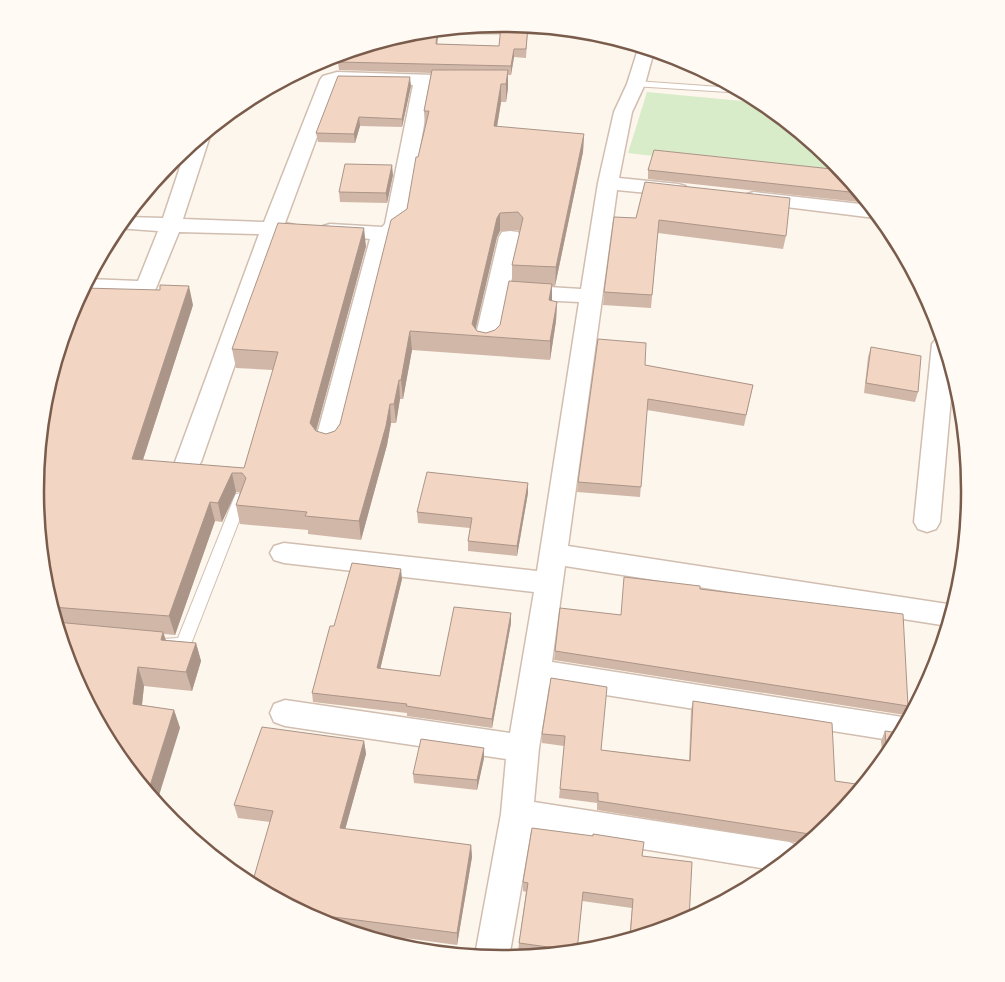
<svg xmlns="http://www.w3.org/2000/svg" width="1005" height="982" viewBox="0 0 1005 982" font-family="Poppins,sans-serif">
<rect width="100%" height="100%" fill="#fdf6ec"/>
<path fill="#d8ecc9" d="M647 92 763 103 833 161 848 179 628 153Z"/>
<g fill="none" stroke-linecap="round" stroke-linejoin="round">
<g stroke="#d1beb0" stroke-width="2">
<path id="lane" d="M636 81 734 88 744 93 633 86 631 84Z
M241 493 246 494 248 498 191 644 188 648 183 650 162 647 159 643 162 639 178 638 234 498 236 494Z"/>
</g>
<g stroke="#d1beb0" stroke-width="3">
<path id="street" d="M503 24 550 28 548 32 542 33H464L458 32 456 28Z
M639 46 654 51 645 84 632 112 619 178 678 184 685 186 688 190 685 194 678 196 617 190 568 546 954 605 948 626 565 566 552 662 909 718 896 741 549 686 539 748 534 802 789 842 801 847 774 870 531 831 509 958 475 955 501 814 506 759 285 726 274 722 270 713 274 704 285 700 510 733 534 592 284 563 274 560 270 553 274 546 284 543 537 571 579 302 516 299 508 296 498 343 494 348 486 350 478 348 474 343 499 237 502 232 510 231 518 232 521 237 510 287 516 285 581 289 598 183 614 112 627 84Z
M337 72 466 76 472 77 475 81 472 85 466 86 431 85 406 227 402 231 391 237 341 442 337 448 328 451 319 448 315 442 370 239 323 234 319 230 323 226 330 224 382 227 385 224 413 85 337 83 285 223 295 225 299 229 295 233 280 235 201 462 197 468 188 471 179 468 175 462 259 234 179 232 154 293 146 295 82 292 88 279 138 281 158 231 117 228 126 217 163 218 186 149 204 134 209 139 183 219 264 222 320 80 323 76Z
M754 192 869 205 879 217 875 218 747 202 744 198 747 194Z
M942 337 953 375 940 522 936 529 927 532 918 529 914 522 932 344 936 339Z"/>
</g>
<use href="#lane" fill="#fff" fill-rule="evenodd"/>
<use href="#street" fill="#fff" fill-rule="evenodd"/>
</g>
<path fill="#d1b7a8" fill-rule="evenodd" d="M528 26 526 58 514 57 511 75H508V88L506 102H501L497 127 584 134 583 152 555 286H552V301L557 302 556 321 550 360 412 350 403 399H400L396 423H391L387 445 361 540 308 534V530L240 524 236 505 240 492H236L222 522 215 521 175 635 164 634 166 640 196 643 201 661 192 691 144 686 142 705 174 710 180 728 71 670 44 582 193 305 143 460 244 468 273 370 236 368 232 349 366 246 316 431 326 434 335 431 340 424 407 209 425 128 424 111 431 73 339 70 338 62 339 56H335L412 33 437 44 499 46ZM518 230 520 232 512 265V282L500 325 495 330 486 333 477 331 475 329 497 237 500 231Z
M411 86 402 127 360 126 355 143 318 142 316 133Z
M648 170H841L868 203 648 179Z
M393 175 387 203 340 202 339 192Z
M645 182 786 236 783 249 658 233 651 308 603 305 604 292 636 218Z
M871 347 918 392 915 402 864 393 868 357Z
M645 365 753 385 744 426 647 410 640 497 577 492 578 482Z
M528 483V493L517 556 468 551V541L470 528 418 523 417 512Z
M402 579 380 669 440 676 511 623 492 728 407 716V713L313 702 312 693 334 626Z
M700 589 908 706 905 715 554 660 555 651 621 615Z
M551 678 601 750 689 760 691 710 693 701 833 822 806 844 597 810V803L559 798 564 746 542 743V734Z
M885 731 891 751 883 761 881 741Z
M364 741 366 754 345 829 471 845 472 857 457 945 352 931 323 923 252 884 270 822 238 818 234 805Z
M484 758 477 790 414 783 413 774Z
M642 856 681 923 629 939 632 908 582 901 577 951 540 955 518 952 519 943 526 892 523 891V882Z"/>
<path fill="#aa9588" d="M437 30H439L436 53V44Z
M514 49V57L511 75V66Z
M508 70V88L506 102V84Z
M410 77 411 86 402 127V119Z
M501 84V102L494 144V126Z
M359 117 360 126 355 143 354 134Z
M584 134 583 152 555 286 556 267Z
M392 165 393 175 387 203 386 193Z
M500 213V231L497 237 474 336 472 324 497 218Z
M364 228 366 246 313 442 310 423Z
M552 284V302L549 300Z
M189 286 193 305 137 478 132 459Z
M557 302 556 321 550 360V341Z
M410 331 412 350 403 399 401 380Z
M399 380 400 399 396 423 394 404Z
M390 404 391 423 387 445 361 540 359 521Z
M232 473 236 492 222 522 218 503Z
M528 483V493L517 556V546Z
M210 502 215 521 175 635 169 616Z
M401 569 402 579 378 678 377 668Z
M52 607H53L60 625 58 627Z
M511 613V623L492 728V719Z
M163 632 169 651 161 640Z
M196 643 201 661 192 691 186 672Z
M138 667 144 686 140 722 133 704Z
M174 710 180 728 157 802 148 792Z
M364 741 366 754 342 841 340 828Z
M484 748V758L477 790V780Z
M471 845 472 857 457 945V933Z"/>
<path fill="#f3d5c3" stroke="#aa9588" d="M501 26H528L526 49H514L511 66 338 62 340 54 412 33 437 30 436 44 499 46Z
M432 70H508L506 84H501L494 126 584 134 556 267 512 265 523 218 518 212 500 213 497 218 472 324 477 331 486 333 495 330 500 325 509 281 552 284 549 300 557 302 550 341 410 331 401 380H399L394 404H390L386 426 359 521 305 516 307 512 236 505 246 478 242 473H232L218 503 210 502 169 616 52 607 44 582 35 491 44 400 71 312 84 288 160 290V285L189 286 132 459 244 468 278 352 232 349 278 223 364 228 310 423 316 431 326 434 335 431 340 424 391 220 407 209 416 157H418L429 111H424Z
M338 76 410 77 402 119 359 117 354 134 316 133Z
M654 150 841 170 859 193 648 170Z
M345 164 392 165 386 193 339 192Z
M645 182 790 198 786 236 659 220 652 295 604 292 614 217 636 218Z
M598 339 646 343 645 365 753 385 746 415 648 399 641 487 578 482Z
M871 347 921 356 918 392 866 383Z
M427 472 528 483 517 546 468 541 472 518 417 512Z
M352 563 401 569 377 668 440 676 454 607 511 613 492 719 406 706 407 704 312 693 330 626H334Z
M624 577 700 586V589L903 614 908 706 555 651 560 608 621 615Z
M56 622 163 632 161 640 196 643 186 672 138 667 133 704 174 710 148 792 114 750 71 670Z
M551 678 607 687 601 750 690 761 693 701 832 723 835 781 863 785 833 822 816 835 598 801V793L560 789 565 736 542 734Z
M262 727 364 741 340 828 471 845 457 933 318 915 319 913 302 911 252 884 273 811 234 805Z
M885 731 900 733 891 751 887 756Z
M421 739 484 748 477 780 413 774Z
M532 828 593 836V834L644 842 642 856 692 862 689 919 681 923 630 938 633 899 583 892 577 951 519 943 528 883 523 882Z"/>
<path d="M0 0H1005V982H0ZM502 32H503A458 458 0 0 1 961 490V492A458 458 0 0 1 503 950H502A458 458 0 0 1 44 492V490A458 458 0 0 1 502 32Z" fill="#fffaf3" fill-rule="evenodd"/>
<path fill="none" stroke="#7a5c4d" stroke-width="2.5" d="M502 32H503A458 458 0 0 1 961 490V492A458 458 0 0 1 503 950H502A458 458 0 0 1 44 492V490A458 458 0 0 1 502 32Z"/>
</svg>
